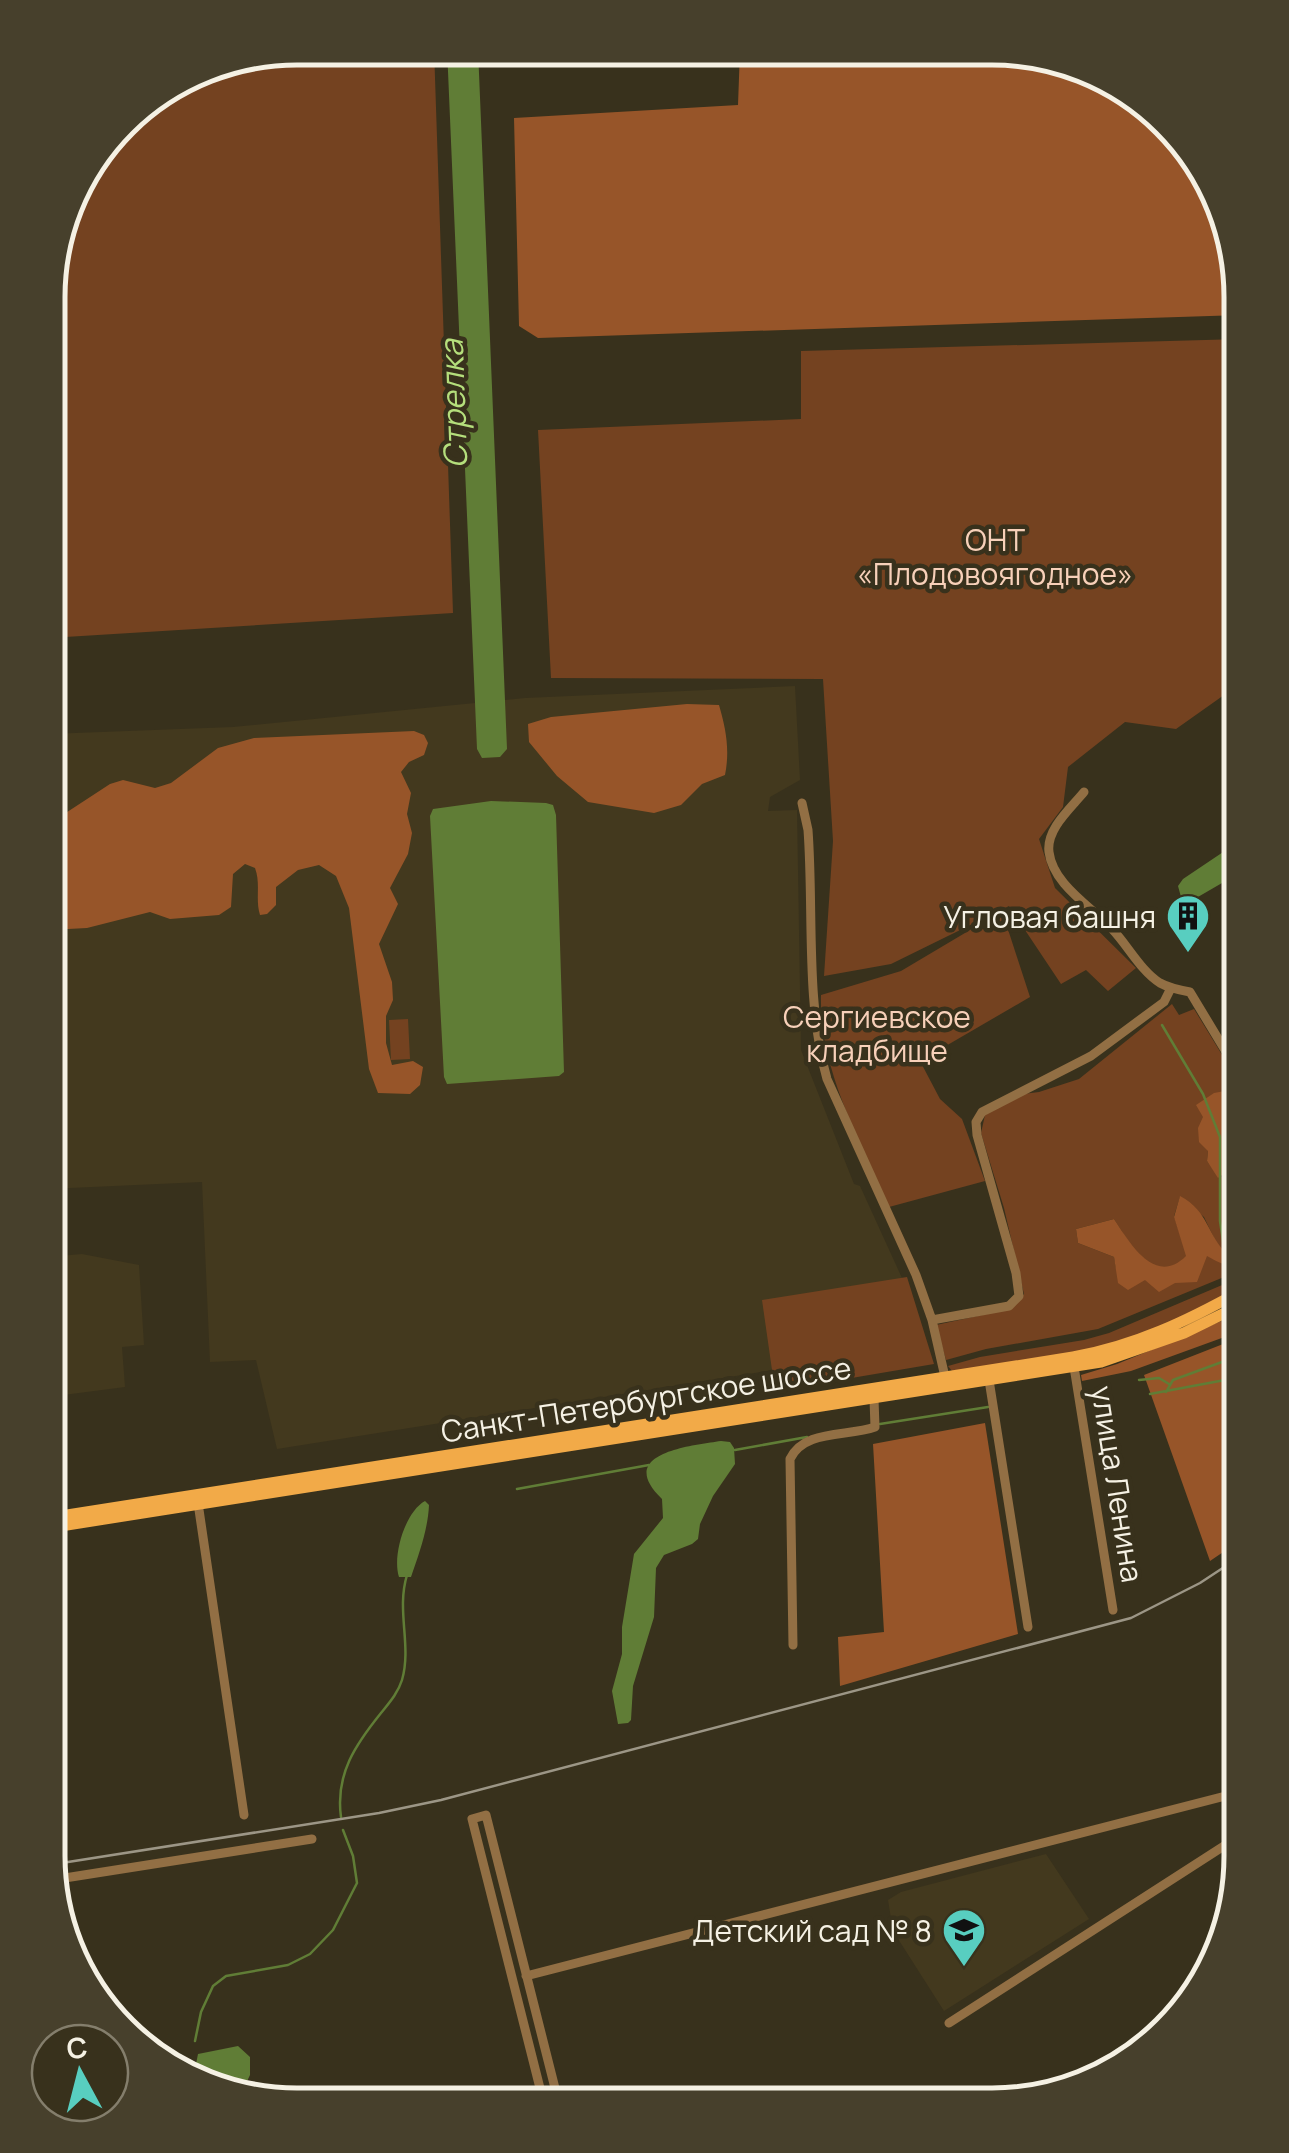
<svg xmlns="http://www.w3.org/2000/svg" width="1289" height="2153" viewBox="0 0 1289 2153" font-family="Manrope,sans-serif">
<rect width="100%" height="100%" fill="#38311c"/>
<path fill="#43391e" d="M795 686 800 780 770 797 768 811 797 810 801 1050 854 1184 860 1186 902 1278 924 1346 277 1449 256 1360 210 1362 202 1182 48 1189 49 734 233 727 525 698Z
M82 1254 139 1265 144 1345 122 1347 125 1387 48 1397V1257Z
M1046 1854 1089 1919 944 2011 893 1931 888 1900 901 1892Z"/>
<path fill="#744220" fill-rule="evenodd" d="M297 48H434L453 613 49 638 50 265 73 186 132 110 202 66Z
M1241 339V683L1176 729 1125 722 1068 767 1063 807 1039 839 1055 888 1136 968 1108 991 1086 970 1061 984 1009 906 891 964 824 976 833 841 823 679 551 678 538 430 801 419V351Z
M1002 911 1030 997 920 1061 940 1099 962 1119 985 1181 889 1207C860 1141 819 1069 821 995L901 971Z
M1172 1004 1179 1015 1194 1009 1224 1058 1235 1088 1209 1116 1203 1117 1208 1151 1207 1161 1220 1179 1225 1170 1241 1162V1270L1098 1329 986 1349 946 1360 936 1325 1010 1309 1024 1294 1004 1208 981 1133 985 1115 1023 1094 1039 1092 1079 1079ZM1180 1197 1204 1217 1214 1238 1184 1247 1174 1216ZM1114 1219 1135 1252 1145 1259 1116 1268 1114 1257 1078 1243 1076 1229Z
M408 1019 410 1059 391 1060 389 1020Z
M907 1277 934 1364 775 1391 762 1300Z
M1241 1277V1287C1204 1307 1168 1326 1128 1339 1072 1358 1009 1362 952 1371L948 1366 980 1357 1084 1340 1109 1333Z"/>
<path fill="#975529" d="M740 50 1040 52 1156 109 1223 202 1241 297V315L538 338 519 326 514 118 738 105Z
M687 704 719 705C726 729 730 750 725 775L702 784 681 805 654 813 588 802 557 776 529 742 528 724 551 717Z
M414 731 424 735 428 743 424 755 409 762 401 772 411 793 407 814 412 833 408 854 390 888 398 904 379 944 392 982 393 1000 386 1016V1043L392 1065 413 1061 423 1067 420 1085 410 1094 378 1093 369 1069 349 908 336 876 319 865 298 870 276 887V905L267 914 260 915C255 899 261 884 255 868L245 864 233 874 231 907 219 915 170 919 150 912 87 928 49 930V875L58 818 110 784 123 780 155 788 171 783 218 748 254 738Z
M1230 1090 1237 1094 1241 1162 1218 1178 1207 1161 1208 1151 1199 1142 1198 1128 1203 1117 1196 1105 1214 1093Z
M1180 1196C1210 1212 1206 1235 1229 1256L1241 1251V1262C1228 1269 1220 1263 1207 1256L1197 1282 1175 1283 1159 1292 1145 1280 1128 1290 1118 1283 1114 1257 1078 1243 1076 1229 1114 1219C1130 1243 1155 1287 1186 1256L1174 1217Z
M1241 1313V1331L1131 1371 1082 1381 1081 1375 1117 1364Z
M1241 1337V1540L1210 1561 1144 1375Z
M985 1423 1018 1634 840 1686 838 1637 884 1632 873 1444Z"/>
<path fill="#607d36" d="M447 48 478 49 507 749 500 757 482 758 477 749Z
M491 801 546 803 553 805 556 815 564 1072 559 1076 447 1084 444 1077 430 816 433 809Z
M1241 840V872L1191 901 1181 897 1178 886 1183 879Z
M721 1441 730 1442 734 1448 735 1464 713 1496 700 1524 698 1539 692 1544 664 1555 656 1568 654 1617 633 1686 631 1720 628 1723 618 1724 612 1691 622 1654V1627L634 1554 663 1518 662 1499C615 1454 687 1446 721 1441Z
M425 1501 429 1505C428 1529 419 1554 411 1577H399C392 1556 405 1512 425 1501Z
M238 2046 250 2057V2075L241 2094 194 2074 198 2054Z"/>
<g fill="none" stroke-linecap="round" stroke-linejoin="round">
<path stroke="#607d36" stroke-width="2.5" d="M1162 1025 1203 1094 1220 1137V1221L1228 1275
M1139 1380 1159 1378 1169 1384
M1166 1392 1173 1380 1241 1355
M1150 1394 1241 1377
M880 1424 988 1407
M735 1450 807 1437
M517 1489 649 1465
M341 1817C335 1774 356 1744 381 1713 389 1703 398 1693 402 1680 412 1645 396 1611 407 1575
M195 2041 201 2012 213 1986 226 1976 288 1965 310 1954 333 1930 357 1883 353 1856 343 1830"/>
<path stroke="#926f44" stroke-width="9" d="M1084 792C1071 808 1046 829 1049 852 1053 885 1092 907 1113 930 1128 946 1141 971 1160 983 1169 988 1179 990 1190 992L1237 1070 1241 1106
M802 803 808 830C814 912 805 1000 827 1079L916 1275 932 1320 945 1377
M932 1320 1009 1306 1019 1296 1016 1273 977 1135 976 1122 982 1112 1091 1056 1164 1002 1171 988
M1074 1367 1113 1610
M989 1380 1028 1627
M198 1503 244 1815
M793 1645 790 1459C804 1429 847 1437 875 1427L874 1399
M52 1880 312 1839
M526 1976 1241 1792
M949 2023 1241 1835
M544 2104 472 1819 486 1815 559 2104"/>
<path stroke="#f2aa48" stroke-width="11" d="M48 1518 1073 1357C1135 1346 1187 1321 1241 1291
M48 1528 1101 1362 1184 1333 1241 1305"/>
<path stroke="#9c9686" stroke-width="2.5" d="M49 1865 379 1813 441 1800 1131 1618 1200 1583 1241 1556"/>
</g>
<defs>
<g id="building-pin" transform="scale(2.25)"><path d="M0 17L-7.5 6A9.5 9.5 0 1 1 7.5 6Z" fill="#58cec0" stroke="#38311c"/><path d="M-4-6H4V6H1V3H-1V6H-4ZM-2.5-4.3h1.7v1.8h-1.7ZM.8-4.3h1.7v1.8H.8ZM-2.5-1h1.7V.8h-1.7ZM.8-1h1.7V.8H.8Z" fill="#111"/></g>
<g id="school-pin" transform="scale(2.25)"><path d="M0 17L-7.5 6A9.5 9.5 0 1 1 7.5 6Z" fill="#58cec0" stroke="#38311c"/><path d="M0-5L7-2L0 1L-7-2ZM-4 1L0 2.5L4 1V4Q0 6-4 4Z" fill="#111"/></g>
</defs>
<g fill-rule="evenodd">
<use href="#building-pin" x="1188" y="916"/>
<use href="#school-pin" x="964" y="1930"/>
</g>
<g text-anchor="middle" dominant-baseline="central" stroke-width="9" stroke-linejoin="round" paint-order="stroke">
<g font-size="30" fill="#f7d0b9" stroke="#38311c">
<text x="995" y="539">ОНТ<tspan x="995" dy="34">«Плодовоягодное»</tspan></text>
<text x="877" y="1016">Сергиевское<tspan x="877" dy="34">кладбище</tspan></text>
</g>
<g font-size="30" fill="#f5f1e4" stroke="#38311c" text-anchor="end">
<text x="1156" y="916">Угловая башня</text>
<text x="932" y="1930">Детский сад № 8</text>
</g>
<g font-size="30" fill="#f5f1e4" stroke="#38311c">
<text transform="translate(646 1399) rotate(-9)">Санкт-Петербургское шоссе</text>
<text transform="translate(1118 1484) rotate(81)">улица Ленина</text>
</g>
<g font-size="32" font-style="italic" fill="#b5df7c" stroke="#38311c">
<text transform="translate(453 404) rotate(-92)">Стрелка</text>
</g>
</g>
<path d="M0 0H1289V2153H0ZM297 65H992A232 232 0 0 1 1224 297V1856A232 232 0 0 1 992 2088H297A232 232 0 0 1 65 1856V297A232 232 0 0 1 297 65Z" fill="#47402c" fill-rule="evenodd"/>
<path fill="none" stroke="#f5f1e4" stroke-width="5" d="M297 65H992A232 232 0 0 1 1224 297V1856A232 232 0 0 1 992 2088H297A232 232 0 0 1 65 1856V297A232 232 0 0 1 297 65Z"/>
<g transform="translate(80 2073) rotate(353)"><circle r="48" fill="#38311c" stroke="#847e6c" stroke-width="2.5"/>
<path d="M0-8L18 38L0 25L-18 38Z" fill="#58cec0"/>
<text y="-15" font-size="28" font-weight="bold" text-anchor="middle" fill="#f5f1e4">С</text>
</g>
</svg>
